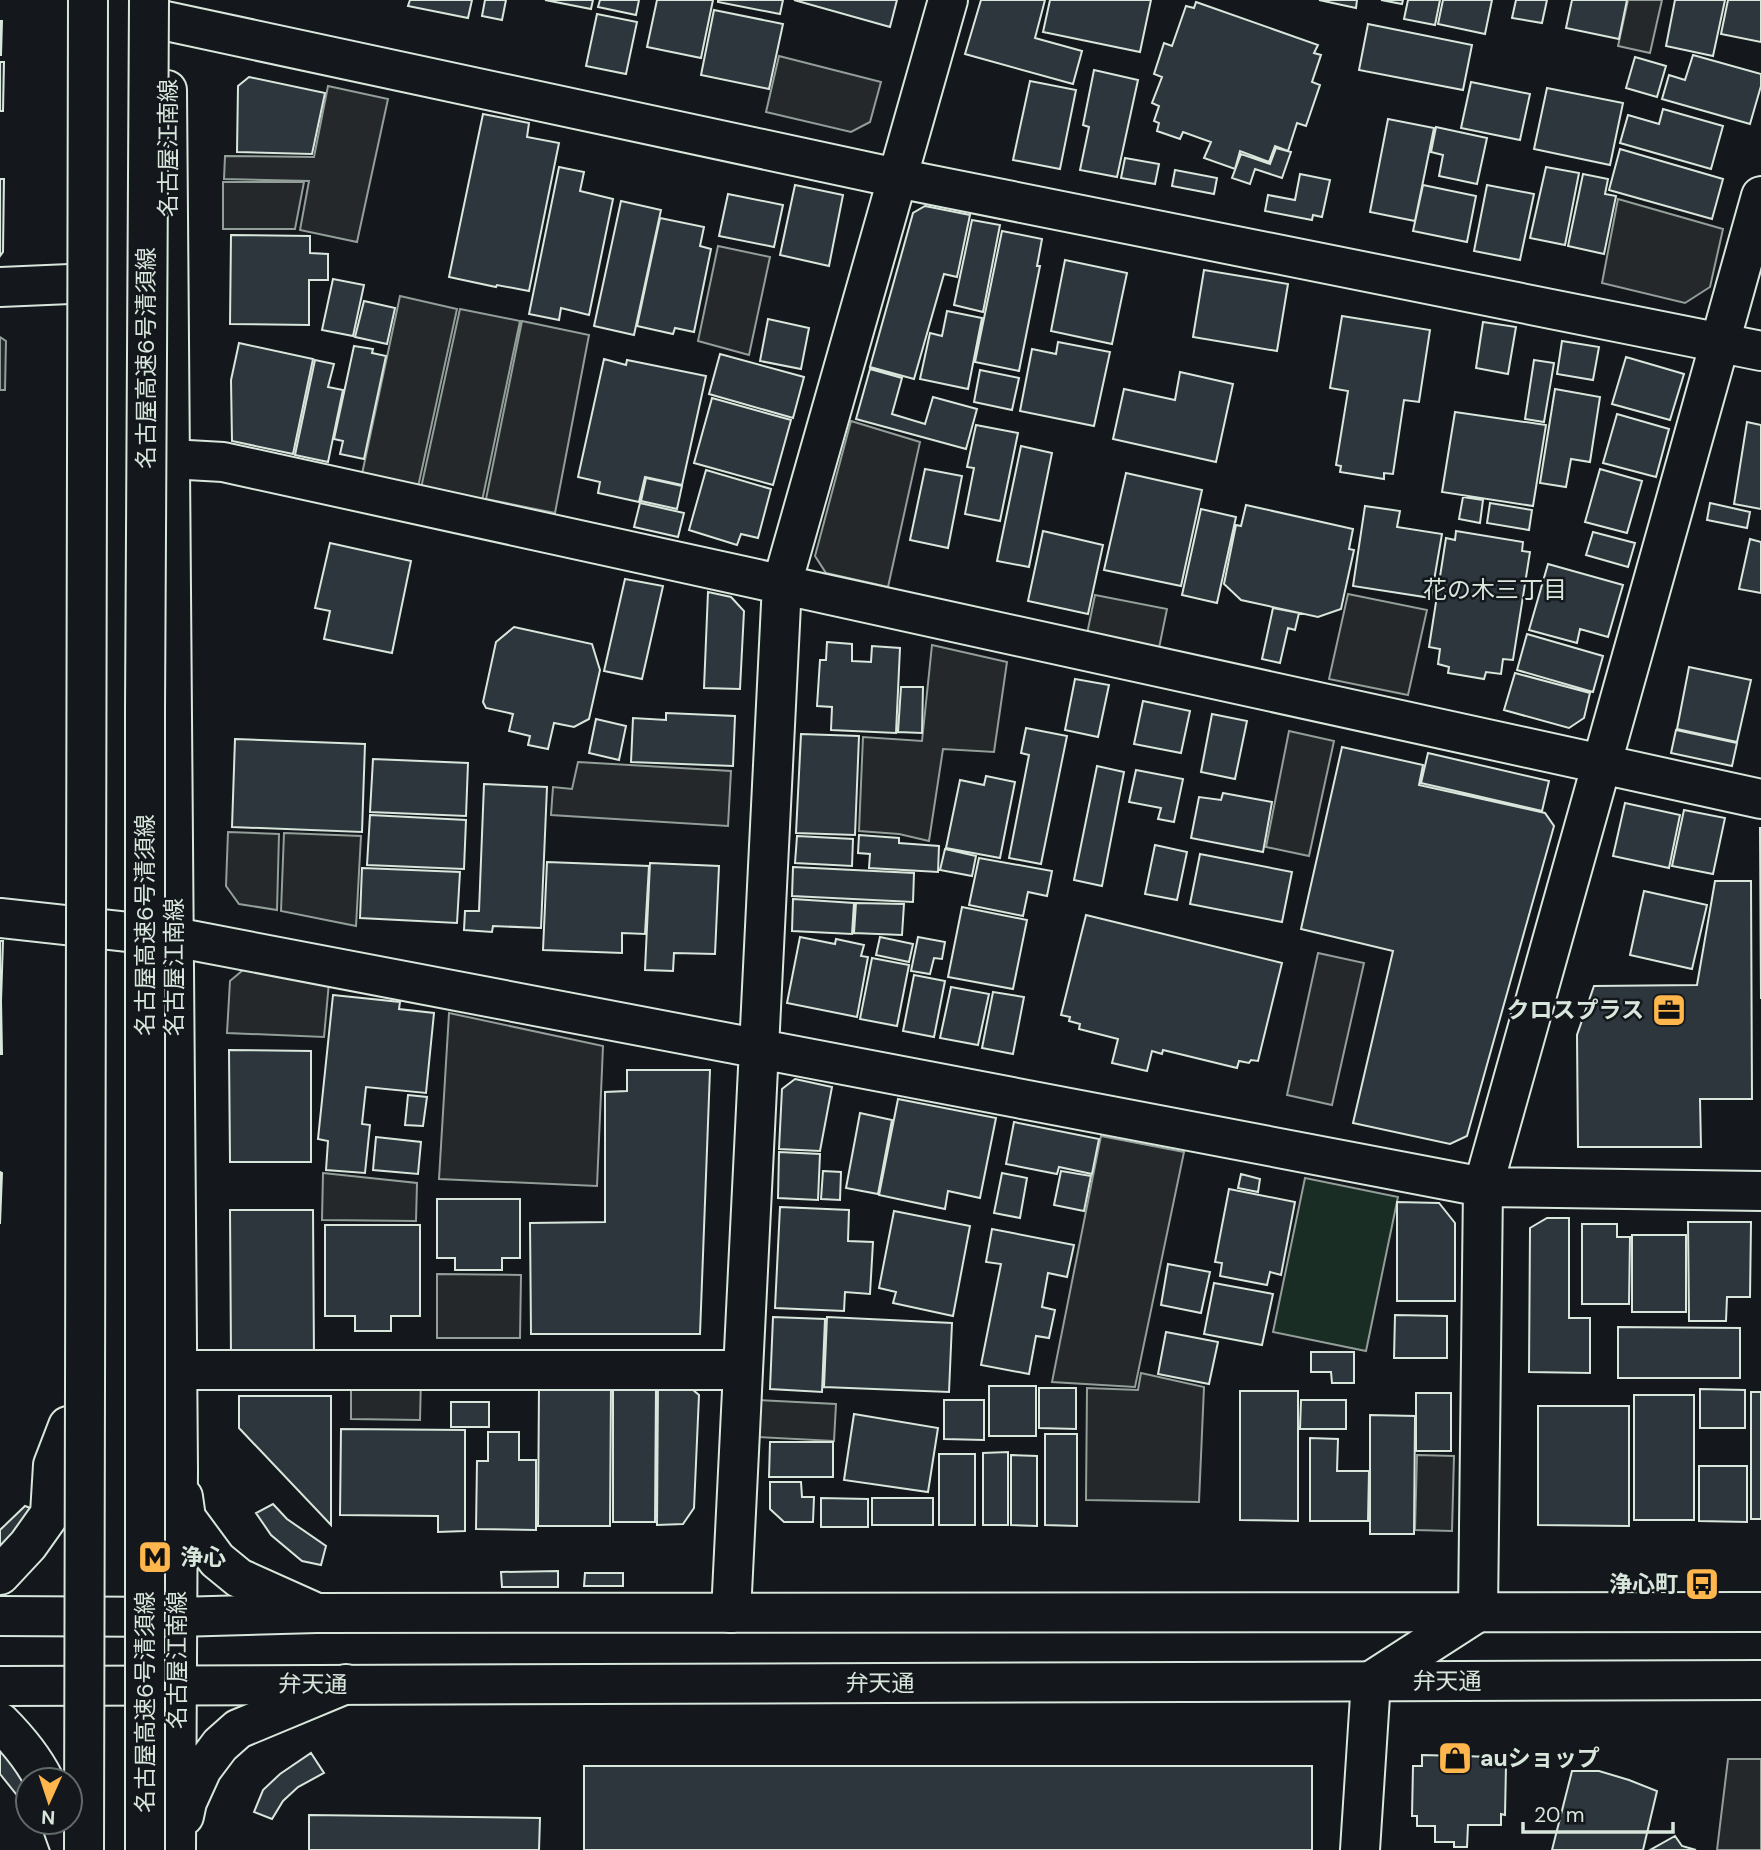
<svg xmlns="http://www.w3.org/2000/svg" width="1761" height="1850" viewBox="0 0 1761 1850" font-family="'DM Sans','Noto Sans JP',sans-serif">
<rect width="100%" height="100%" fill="#14181c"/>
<path fill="#1a2d24" stroke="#939e99" stroke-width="2" d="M1305 1178 1398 1197 1366 1351 1273 1332Z"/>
<path fill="#24282b" stroke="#939e99" stroke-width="2" d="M1628 0H1662L1650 53 1618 46Z
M779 56 881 82 870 122 851 132 766 112Z
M328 86 388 99 357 242 300 230 309 181 224 179 225 156 314 157Z
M223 182H304L295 229H223Z
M1618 199 1723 229 1710 287 1685 303 1602 283Z
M718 246 770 257 749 355 698 341Z
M400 296 457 309 418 487 362 474Z
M460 309 520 321 482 501 421 488Z
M522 321 589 335 555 513 486 499Z
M0 337 6 341 5 390H0Z
M851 421 920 442 888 587 826 573 815 556Z
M1348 594 1427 610 1408 695 1329 679Z
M1095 595 1167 609 1159 648 1087 634Z
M932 645 1007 662 994 752 943 749 929 841 899 834 859 831 863 737 922 741Z
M1289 731 1334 741 1309 856 1266 847Z
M578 762 731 771 728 826 551 815 553 787 572 789Z
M228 832 279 834 277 910 239 904 226 886Z
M284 833 361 836 356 926 281 911Z
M1318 953 1364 963 1332 1105 1287 1095Z
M243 970 329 982 324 1037 227 1033 230 981Z
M449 1013 603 1046 597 1186 439 1179Z
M1101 1136 1184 1152 1135 1387 1052 1382Z
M323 1173 417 1183 416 1221 322 1220Z
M437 1274 521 1275 520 1338H437Z
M1141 1373 1204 1387 1199 1502 1086 1500 1087 1388 1138 1390Z
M351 1378H421L420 1420 351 1419Z
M759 1400 836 1404 834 1441 757 1437Z
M1417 1455 1454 1456 1452 1531 1415 1530Z
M1728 1759H1761V1850H1717Z"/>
<path fill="#2c363c" stroke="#d8e6dc" stroke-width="2" d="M410 0H472L468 18 408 6Z
M485 0H506L502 20 482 16Z
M545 0H593L591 9Z
M600 0H639L636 15 598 7Z
M657 0H713L701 58 647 47Z
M718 0H783L780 14 718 2Z
M794 0H897L890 27Z
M981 0H1045L1035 38 1082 51 1073 84 965 54Z
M1050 0H1151L1140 52 1043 32Z
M1319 0H1357L1356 8Z
M1381 0H1403L1402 4Z
M1408 0H1440L1435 25 1404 19Z
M1443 0H1492L1485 34 1438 24Z
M1516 0H1547L1542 23 1512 18Z
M1572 0H1627L1619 39 1566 28Z
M1675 0H1725L1713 56 1666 46Z
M1728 0H1761V42L1721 34Z
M1196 2 1318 45 1314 53 1321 55 1312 82 1320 85 1306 126 1297 123 1288 151 1275 146 1269 162 1240 151 1235 169 1204 158 1211 142 1183 132 1180 139 1157 131 1159 123 1154 121 1159 106 1152 103 1162 77 1154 74 1164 43 1172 46 1186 6 1194 8Z
M714 10 783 24 769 89 701 75Z
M597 14 637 22 626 74 586 66Z
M0 21H2L1 55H0Z
M1368 24 1472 45 1463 90 1359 70Z
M1693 55 1761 74V86L1750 124 1662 99 1669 75 1685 80Z
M1635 57 1666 66 1657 97 1626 88Z
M0 62H4L3 111H0Z
M1094 70 1138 80 1117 177 1080 170 1089 127 1083 125Z
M249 77 325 93 312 154 237 152 238 86Z
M1030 81 1076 90 1060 169 1013 160Z
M1471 82 1530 94 1520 140 1461 128Z
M1547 88 1623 103 1610 165 1534 149Z
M1663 109 1723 126 1711 169 1620 143 1628 115 1659 124Z
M483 114 529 123 527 137 559 143 529 291 497 285 496 287 449 277Z
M1388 119 1434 128 1415 221 1370 212Z
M1436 127 1487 138 1477 184 1439 176 1443 155 1431 152Z
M1276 148 1291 152 1282 178 1255 169 1250 184 1232 178 1241 154 1270 164Z
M1620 149 1723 179 1712 219 1609 190Z
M1125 158 1159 164 1155 184 1121 178Z
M559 167 584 172 580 191 613 199 589 315 561 308 559 320 529 314Z
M1546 167 1579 173 1565 245 1530 238Z
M1175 170 1217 178 1214 194 1172 186Z
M1300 174 1330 180 1322 217 1313 215 1312 220 1265 211 1268 195 1295 200Z
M1583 174 1608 179 1605 194 1616 196 1604 254 1568 246Z
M0 179H4L3 252 0 256Z
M795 185 843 195 829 266 780 255Z
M1423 185 1476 196 1467 242 1413 231Z
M1487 185 1534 194 1520 260 1474 251Z
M728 194 783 205 774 247 719 236Z
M621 201 661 210 634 335 594 326Z
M925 206 970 215 957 277 944 274 914 379 870 367 913 213Z
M660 218 704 227 700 246 711 249 694 332 675 328 673 334 637 326Z
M972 220 1000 225 983 312 954 305Z
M1002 231 1042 239 1037 266H1040L1019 371 975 362Z
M231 235 310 236V253L328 254V280H309V325L230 324Z
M1065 260 1127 273 1112 344 1051 331Z
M1204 270 1288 284 1277 351 1193 337Z
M333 279 364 285 353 336 322 330Z
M364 301 395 308 387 344 355 337Z
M947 311 982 318 968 389 920 379 930 333 942 336Z
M1342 316 1430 330 1419 402 1404 400 1393 474 1384 473V479L1340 472 1341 466 1336 465 1348 391 1330 388Z
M768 319 809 328 801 369 760 361Z
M1483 322 1516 327 1508 374 1476 368Z
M1562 341 1599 347 1593 380 1557 374Z
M1058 342 1110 352 1094 426 1020 411 1032 349 1056 354Z
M239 343 313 359 293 454 232 441 231 380Z
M354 346 373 349 372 353 386 356 364 459 340 454 343 441 334 439Z
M720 354 804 377 793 418 709 394Z
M1626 357 1684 374 1670 420 1612 404Z
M604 359 626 365 627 360 706 376 682 485 645 477 639 502 598 493 600 482 578 477Z
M315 360 334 364 328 387 343 390 328 462 295 455Z
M1534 360 1554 363 1544 422 1525 419Z
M870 369 902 378 892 414 925 424 933 397 977 409 966 449 856 419Z
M980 370 1019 378 1012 410 974 402Z
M1180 372 1233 384 1216 462 1113 439 1124 389 1175 400Z
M1555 389 1600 397 1590 462 1571 459 1566 487 1540 483Z
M712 398 791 420 773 485 694 463Z
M1455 412 1546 425 1533 506 1442 492Z
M1617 414 1669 429 1656 477 1603 463Z
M1747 422 1761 425V509L1734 504Z
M976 425 1018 433 1000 521 965 514 974 468 967 467Z
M1021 446 1052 453 1029 567 997 561Z
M925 469 962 476 948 548 910 540Z
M1600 469 1642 481 1627 533 1585 522Z
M706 470 771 489 758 538 741 534 737 545 689 530Z
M1126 473 1202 490 1181 586 1104 570Z
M646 478 682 486 677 509 641 501Z
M1463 497 1483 500 1480 523 1459 519Z
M640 503 684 513 678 537 634 527Z
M1490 503 1532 510 1529 530 1487 523Z
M1710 503 1750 512 1747 528 1707 520Z
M1246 505 1353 529 1349 549 1354 550 1341 609 1318 617 1241 600 1224 584 1236 525 1241 526Z
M1365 506 1400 511 1397 527 1442 534 1431 598 1353 586Z
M1201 509 1236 517 1217 603 1182 595Z
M1043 531 1103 545 1088 614 1028 601Z
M1456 531 1523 542 1522 551 1530 552 1513 660 1503 659 1501 674 1486 672 1484 679 1448 673 1449 667 1438 664 1440 649 1429 647 1446 538 1455 540Z
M1593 532 1635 543 1628 567 1586 555Z
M1750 539 1761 542V593L1739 589Z
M330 543 411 561 392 653 324 639 330 611 315 608Z
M1548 564 1623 585 1608 637 1580 629 1577 643 1529 630Z
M625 579 663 586 642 679 604 671Z
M708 592 731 597 744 611 740 689 704 688Z
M1273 608 1299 613 1295 630 1288 628 1280 663 1262 659Z
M514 627 592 644 600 670 589 719 574 727 554 723 548 749 528 745 530 736 509 731 513 714 486 708 483 702 496 642Z
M1527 634 1603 656 1593 692 1517 670Z
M827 642 852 644V661L871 662 872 646 900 648 896 733 831 730 832 707 817 706 820 660H826Z
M1689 667 1751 680 1737 742 1677 729Z
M1515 673 1590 693 1584 718 1569 728 1504 710Z
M1075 679 1109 685 1098 737 1065 730Z
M901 687H923L922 733 898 732Z
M1143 701 1190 711 1181 753 1134 744Z
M666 713 735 716 733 766 631 762 633 718 666 720Z
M1212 714 1247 721 1235 779 1201 772Z
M596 719 626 726 619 760 589 753Z
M1026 728 1067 736 1041 864 1009 858 1029 755 1021 753Z
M1676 730 1737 743 1732 766 1671 753Z
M801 734 859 736 855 835 796 833Z
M235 739 365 744 362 832 232 827Z
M1342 747 1423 765 1419 785 1545 813 1554 826 1467 1136 1450 1144 1353 1123 1393 951 1301 929Z
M1428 753 1549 781 1542 811 1421 783Z
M373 759 468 763 466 816 370 812Z
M1097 766 1124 772 1102 886 1074 880Z
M1136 770 1183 779 1174 822 1158 819 1161 808 1129 802Z
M986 776 1015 782 1000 858 946 848 960 780 984 785Z
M484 784 547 787 541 928 493 926 492 932 464 930 465 911H479Z
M1223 793 1272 802 1263 852 1191 838 1199 797 1221 800Z
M1625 803 1680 815 1669 868 1613 856Z
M1684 810 1725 818 1713 874 1672 866Z
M370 815 466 820 464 869 367 865Z
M1760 828H1761V999Z
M859 835 899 838V843L939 846 938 872 869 868 870 854 858 853Z
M797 836 853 839 852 866 795 863Z
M1155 845 1187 852 1177 900 1145 894Z
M945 849 976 856 972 876 940 870Z
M1200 854 1292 872 1282 922 1190 904Z
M979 858 1052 871 1047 896 1028 892 1023 916 969 905Z
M547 862 649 866 645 934 622 933V953L543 950Z
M650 863 719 866 715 954 674 953 673 971 645 970Z
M793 867 914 873 913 902 792 896Z
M362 868 460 872 457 923 360 918Z
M1715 881H1751L1752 1099H1700L1701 1147H1578L1577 1035 1594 986 1697 985Z
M1644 891 1707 905 1692 969 1630 955Z
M793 899 854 903 852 934 792 931Z
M856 903 904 904 902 935 854 933Z
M962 907 1027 920 1013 989 948 977Z
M1086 915 1282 963 1258 1061 1251 1060 1249 1063 1239 1061 1237 1068 1163 1050 1162 1054 1152 1051 1147 1071 1112 1063 1118 1039 1079 1029 1080 1024 1069 1021 1070 1017 1061 1015Z
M800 937 835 944 836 939 864 945 861 956 868 957 857 1017 787 1003Z
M880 937 913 944 909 962 876 955Z
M918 937 945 942 942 959 934 958 930 974 911 971Z
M0 941H3L1 1001H0Z
M872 958 909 965 897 1026 860 1019Z
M914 975 945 981 934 1037 903 1031Z
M951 987 989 994 978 1045 940 1038Z
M993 992 1024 997 1013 1054 982 1048Z
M333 995 400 1002 399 1009 434 1013 426 1093 366 1087 362 1124 370 1125 365 1173 326 1170 328 1141 318 1139Z
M0 1001H1L2 1054H0Z
M229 1050 311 1051V1162H230Z
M627 1070H710L700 1334H531L530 1223 605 1222V1092L627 1091Z
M795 1079 832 1087 820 1151 779 1149 782 1089Z
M408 1095 427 1097 423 1126 405 1125Z
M898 1099 996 1118 980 1198 948 1191 945 1209 879 1195Z
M860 1113 892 1120 878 1194 846 1188Z
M1014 1122 1099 1139 1092 1174 1059 1167 1057 1174 1006 1164Z
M376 1137 421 1142 418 1174 373 1170Z
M779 1152 820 1154 818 1200 778 1198Z
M823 1171 841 1172 840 1200 821 1199Z
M1061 1171 1091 1176 1084 1211 1054 1205Z
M0 1172 2 1173 0 1224Z
M1002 1173 1027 1178 1020 1218 994 1213Z
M1241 1174 1260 1179 1258 1192 1238 1188Z
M1229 1189 1295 1202 1281 1275 1270 1272 1267 1285 1220 1276 1222 1263 1215 1262Z
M437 1199H520V1258H502V1270H455V1258H437Z
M1397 1202 1439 1203 1455 1223V1301H1397Z
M780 1207 849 1210 848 1241 873 1242 870 1294 845 1292 844 1311 775 1308Z
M230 1210H313L314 1358H231Z
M894 1211 970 1226 953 1316 893 1303 896 1292 879 1288Z
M1547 1218H1569V1318H1590V1373L1529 1372 1530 1228Z
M1688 1222H1751L1750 1297H1727L1726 1321H1689Z
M1582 1224H1617V1237H1630L1629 1304H1582Z
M325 1225H420V1316H391V1331H355V1316H325Z
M992 1229 1074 1245 1067 1277 1048 1273 1042 1307 1055 1310 1049 1338 1036 1336 1029 1374 981 1365 1001 1264 986 1262Z
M1632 1235H1686V1312H1632Z
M1168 1264 1210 1272 1201 1313 1161 1305Z
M1214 1283 1273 1294 1262 1345 1204 1334Z
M1395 1315 1447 1316V1358H1394Z
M773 1317 825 1319 822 1392 770 1389Z
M827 1317 952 1323 949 1392 824 1387Z
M1618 1327 1740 1328V1378H1618Z
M1166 1332 1218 1342 1209 1384 1158 1374Z
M1311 1352H1354V1383H1332L1331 1372H1311Z
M539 1385H611L610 1526H538Z
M658 1385H687L699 1395 694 1508 683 1524 657 1525Z
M613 1386H656L655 1522H613Z
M989 1386H1036V1436H989Z
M1039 1388H1076V1429L1039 1428Z
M1700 1389 1745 1390V1428H1700Z
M1240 1391H1298V1521L1240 1520Z
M1751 1392H1761V1519H1751Z
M1416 1393H1451V1451H1416Z
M1634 1395H1694V1520H1634Z
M239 1396H331V1525L239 1428Z
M944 1400H984V1440L944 1439Z
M1301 1400H1346V1429H1300Z
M451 1402H489V1427H451Z
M1538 1406H1629V1526L1538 1525Z
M854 1414 938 1428 928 1492 844 1480Z
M1370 1415 1415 1416 1414 1534H1370Z
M341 1429 465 1430V1531L438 1532V1516L340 1515Z
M488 1432H519V1460H536V1530L476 1529 477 1461H488Z
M1045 1434H1077V1526L1045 1525Z
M1310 1438 1338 1439 1337 1471H1369L1368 1521H1310Z
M770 1442H833V1477H769Z
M1008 1452V1525H983V1453Z
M939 1454H975V1525H939Z
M1011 1455 1037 1456V1526L1011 1525Z
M1699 1466H1747V1522L1699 1521Z
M770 1482H801L802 1497H814L813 1522H784L770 1509Z
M821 1498 868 1499V1527H821Z
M872 1498H933V1525H872Z
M273 1504 287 1519 326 1546 321 1565 302 1561 271 1535 256 1513Z
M25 1506 39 1511 0 1556V1530Z
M558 1571V1587H502L501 1572Z
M585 1573H623V1586H584Z
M2 1747 28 1780V1809L0 1774V1750Z
M311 1753 324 1773 298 1787 283 1801 272 1819 254 1812 263 1790 280 1774Z
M1422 1755 1496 1757 1497 1764 1506 1765 1505 1815 1501 1814V1825H1468L1467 1847H1454V1842H1435V1826H1417V1816H1412L1413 1766H1422Z
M584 1766H1312V1850H584Z
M1572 1771H1599L1629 1780 1657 1791 1643 1850H1552Z
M309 1815 540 1818 539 1850H309Z
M1675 1836 1682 1846 1696 1850H1650Z"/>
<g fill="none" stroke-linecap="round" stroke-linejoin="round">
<g stroke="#d8e6dc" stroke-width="42">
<path id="minor" d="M166 21 897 178 1761 351
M0 287 70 284
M170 459 223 462 1761 799
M0 918 174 937 1483 1187 1761 1191
M176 1370H743
M731 1613 782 584 948 0
M1360 1850 1371 1681 1478 1612 1483 1187 1761 196"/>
</g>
<g stroke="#d8e6dc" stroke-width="42">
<path id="tertiary" d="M0 1616 177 1617 317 1613 1761 1612
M0 1686 1761 1680"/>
</g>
<g stroke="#d8e6dc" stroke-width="42">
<path id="primary" d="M167 90 178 1470 176 1850
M183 1497 186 1518 217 1560 239 1578 317 1613
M0 1575 28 1545 50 1514 53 1465 68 1426
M0 1722C18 1740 33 1758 44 1780
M184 1816 187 1802 202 1769 220 1745 238 1729 346 1684
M61 1822 71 1850"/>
</g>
<use href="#minor" stroke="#14181c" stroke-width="38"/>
<use href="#tertiary" stroke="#14181c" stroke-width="38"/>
<use href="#primary" stroke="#14181c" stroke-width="38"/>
<g stroke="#d8e6dc" stroke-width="42" stroke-linecap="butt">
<path id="motorway-bridge" d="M84 1850 88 0
M145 1850V709L149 0"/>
</g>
<use href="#motorway-bridge" stroke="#14181c" stroke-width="38"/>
</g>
<defs>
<g id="office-square" transform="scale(1.75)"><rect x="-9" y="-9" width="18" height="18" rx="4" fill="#ffb74d" stroke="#14181c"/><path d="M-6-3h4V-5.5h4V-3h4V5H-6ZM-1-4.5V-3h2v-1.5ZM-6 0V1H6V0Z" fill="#111"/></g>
<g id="metro-square" transform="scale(1.75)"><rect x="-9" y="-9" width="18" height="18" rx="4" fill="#ffb74d" stroke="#14181c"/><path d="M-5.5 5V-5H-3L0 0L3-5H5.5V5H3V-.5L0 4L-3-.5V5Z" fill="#111"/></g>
<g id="bus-square" transform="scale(1.75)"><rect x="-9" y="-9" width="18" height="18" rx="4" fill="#ffb74d" stroke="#14181c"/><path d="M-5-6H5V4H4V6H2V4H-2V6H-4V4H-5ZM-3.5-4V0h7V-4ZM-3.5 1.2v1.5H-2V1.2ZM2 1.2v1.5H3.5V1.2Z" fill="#111"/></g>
<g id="shop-square" transform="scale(1.75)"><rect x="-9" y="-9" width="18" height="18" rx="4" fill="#ffb74d" stroke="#14181c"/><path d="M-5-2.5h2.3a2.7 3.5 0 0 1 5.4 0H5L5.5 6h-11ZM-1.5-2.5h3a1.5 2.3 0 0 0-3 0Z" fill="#111"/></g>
</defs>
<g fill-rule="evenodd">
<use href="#office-square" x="1669" y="1010"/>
<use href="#metro-square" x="155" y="1557"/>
<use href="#bus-square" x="1702" y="1584"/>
<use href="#shop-square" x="1455" y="1758"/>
</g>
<g text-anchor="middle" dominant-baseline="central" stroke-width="5" stroke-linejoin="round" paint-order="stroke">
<g font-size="23" fill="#d8e6dc" stroke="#14181c">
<text transform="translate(168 148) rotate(-90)">名古屋江南線</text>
<text transform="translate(146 358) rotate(-90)">名古屋高速6号清須線</text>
<text transform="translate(145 925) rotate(-90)">名古屋高速6号清須線</text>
<text transform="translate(174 967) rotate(-90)">名古屋江南線</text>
<text transform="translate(177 1660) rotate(-90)">名古屋江南線</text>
<text x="1447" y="1681">弁天通</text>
<text x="880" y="1683">弁天通</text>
<text transform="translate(313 1684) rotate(1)">弁天通</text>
<text transform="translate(145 1702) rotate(-90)">名古屋高速6号清須線</text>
</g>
<g font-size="23" font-weight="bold" fill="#d8e6dc" stroke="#14181c" text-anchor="end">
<text x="1644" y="1010">クロスプラス</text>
<text x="180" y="1557" text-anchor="start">浄心</text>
<text x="1678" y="1584">浄心町</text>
<text x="1480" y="1758" text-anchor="start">auショップ</text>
</g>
<g font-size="24" fill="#d8e6dc" stroke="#14181c">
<text x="1495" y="589">花の木三丁目</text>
</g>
</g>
<g transform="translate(49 1801) rotate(183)"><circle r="33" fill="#14181c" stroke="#626a69" stroke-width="2"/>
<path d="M0-5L12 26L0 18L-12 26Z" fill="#ffb74d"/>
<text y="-10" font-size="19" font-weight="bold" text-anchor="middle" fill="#d8e6dc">N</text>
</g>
<path d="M1523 1822v10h150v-10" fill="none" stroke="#d8e6dc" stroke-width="3.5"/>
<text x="1534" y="1822" font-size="21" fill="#d8e6dc" stroke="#14181c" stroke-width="5" paint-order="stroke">20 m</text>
</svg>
